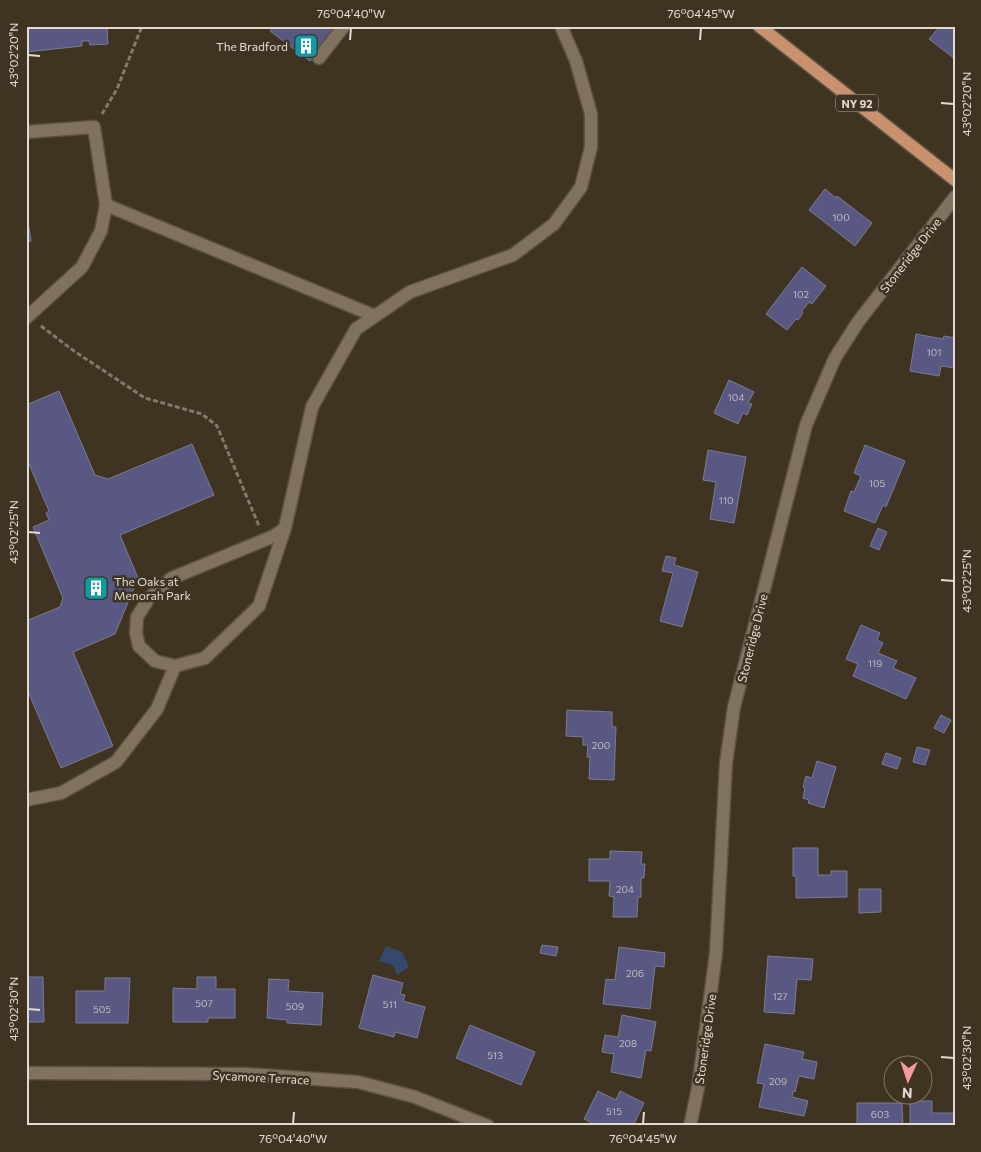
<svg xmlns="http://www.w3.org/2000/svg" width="981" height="1152" viewBox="0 0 981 1152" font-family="Commissioner,sans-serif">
<rect width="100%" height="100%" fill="#3f3322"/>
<path fill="#35486e" d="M386 946 402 952 409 967 397 975 393 965 379 961Z"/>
<path fill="#585883" stroke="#7b7c92" d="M26 26H107L108 44 90 45 89 41H82V46L26 52Z
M273 26H337L310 61 270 31Z
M940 26H955V59L929 39Z
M825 189 836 198 837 196 872 223 855 246 809 210Z
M26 209 31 241 26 242Z
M802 267 826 286 812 304 809 302 802 311 803 313 798 320 796 319 787 330 766 314Z
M916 334 943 339 944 336 955 338V368L941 366 939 376 910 371Z
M729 380 754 392 748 403 752 404 747 415 743 413 738 424 714 413Z
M59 391 95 475 108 479 192 444 214 495 120 535 138 578 115 634 73 652 113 746 61 768 26 687V621L60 607 63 598 33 527 49 520 46 513 49 511 26 457V405Z
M865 445 905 461 886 507 883 505 875 523 844 511 851 491 854 492 861 476 854 473Z
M708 450 746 457 734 523 710 519 716 482 703 480Z
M878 528 887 532 879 550 870 546Z
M666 556 676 558 674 565 698 572 682 627 660 621 673 573 662 571Z
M861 625 880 633 877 640 883 643 878 653 897 661 893 668 916 678 906 699 853 676 858 664 846 659Z
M567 710 612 712V727H616L614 780 589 779 590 757H587L588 745H583V737L566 736Z
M941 715 951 720 944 733 934 728Z
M917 747 930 750 925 765 913 762Z
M886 753 901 758 897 769 882 764Z
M817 761 836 767 824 808 808 803 809 800 803 798 805 788 803 787 806 776 812 778Z
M793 848H818V875H831V871H847V897L796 898V876H793Z
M610 851 642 852 641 864H645L644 878H641V897H638L637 917H613L614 897 609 896 610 881H589V859H610Z
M859 889H881V912L859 913Z
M542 945 558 947 556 956 540 953Z
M619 947 665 953 664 967 655 966 650 1009 603 1004 606 979 615 980Z
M768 956 813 959 811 980 797 979 794 1014 764 1012Z
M373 975 403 983 400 994 405 995 403 1001 425 1007 417 1038 395 1032 394 1037 359 1028Z
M26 977H43L44 1022H26Z
M197 977H216V989H235V1018H208V1022H173V988L197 989Z
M105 978H130L128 1023H76V991H105Z
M269 979 289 980 288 991 323 993 321 1025 287 1023V1020L267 1018Z
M622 1015 656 1022 651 1051 646 1050 641 1078 611 1072 614 1054 602 1052 605 1035 618 1037Z
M470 1025 535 1052 521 1085 456 1058Z
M765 1044 804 1052 802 1059 817 1062 814 1079 799 1076 795 1092 793 1091 792 1097 808 1101 804 1116 759 1107 764 1084 757 1083Z
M598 1091 616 1100 620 1091 644 1103 633 1126H598L584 1119Z
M910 1101H932V1113H955V1126H910Z
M857 1103H902L903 1126H857Z"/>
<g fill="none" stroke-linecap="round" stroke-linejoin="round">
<g stroke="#5b5142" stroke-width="15">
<path id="service" d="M319 58 344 26
M26 132 94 127 106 205
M26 318 82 267 101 231 106 205 375 316
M285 528 274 536 172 578 149 598 137 617 136 633 139 646 155 661 175 666 205 658 259 606 285 528 312 407 356 329 410 292 513 255 554 224 581 187 591 147V114L576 61 561 26
M26 800 61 793 116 762 157 709 175 666"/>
</g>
<g stroke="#5b5142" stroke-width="15">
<path id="minor" d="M26 1073 245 1074 358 1082 415 1097 488 1126
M690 1126 698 1088 716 953 726 763 734 707 806 425 835 358 858 322 955 197"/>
</g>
<g stroke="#5b5142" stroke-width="15">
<path id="primary" d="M759 26 955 180"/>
</g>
<path stroke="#84796b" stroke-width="3" stroke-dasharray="5 2.5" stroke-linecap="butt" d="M102 114 117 89 142 26
M41 326 74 351 145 398 202 414 217 426 259 526"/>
<use href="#service" stroke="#80725f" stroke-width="12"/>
<use href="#minor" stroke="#80725f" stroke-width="12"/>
<use href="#primary" stroke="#c9916e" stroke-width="12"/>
</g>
<path fill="none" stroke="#e3dbd1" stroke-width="2" d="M350 40 351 28M700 40 701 28M28 55 40 56M941 103 954 104M28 532 40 533M941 580 954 581M28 1009 40 1010M941 1057 954 1058M293 1124 294 1112M643 1124 644 1112"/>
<defs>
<g id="building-square" transform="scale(1.25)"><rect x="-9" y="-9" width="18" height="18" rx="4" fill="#0f9aa8" stroke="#3f3322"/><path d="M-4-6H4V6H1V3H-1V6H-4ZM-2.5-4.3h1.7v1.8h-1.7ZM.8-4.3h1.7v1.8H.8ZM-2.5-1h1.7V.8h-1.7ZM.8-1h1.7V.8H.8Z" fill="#fff"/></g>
</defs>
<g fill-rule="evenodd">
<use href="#building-square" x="306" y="46"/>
<use href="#building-square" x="96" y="588"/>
</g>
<g text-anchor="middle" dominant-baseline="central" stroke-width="5" stroke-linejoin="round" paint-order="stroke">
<g font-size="10" fill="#c0babe">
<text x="841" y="217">100</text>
<text x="801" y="294">102</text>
<text x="934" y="352">101</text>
<text x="736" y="397">104</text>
<text x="877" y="483">105</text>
<text x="726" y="500">110</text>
<text x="875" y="663">119</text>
<text x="601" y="745">200</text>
<text x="625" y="889">204</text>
<text x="635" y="973">206</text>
<text x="780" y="996">127</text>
<text x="204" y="1003">507</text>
<text x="390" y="1004">511</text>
<text x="295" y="1006">509</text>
<text x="102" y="1009">505</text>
<text x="628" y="1043">208</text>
<text x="495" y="1055">513</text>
<text x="778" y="1081">209</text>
<text x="614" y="1111">515</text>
<text x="880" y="1114">603</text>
</g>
<rect fill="#3f3322" stroke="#b2a99c" stroke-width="1" x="836" y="94.5" width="42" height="17" rx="4"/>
<g font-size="11" font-weight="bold" fill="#e3dbd1">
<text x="857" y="103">NY 92</text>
</g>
<g font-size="12" fill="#e3dbd1" stroke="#3f3322" text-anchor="end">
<text x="288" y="46">The Bradford</text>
<text x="114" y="581" text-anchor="start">The Oaks at<tspan x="114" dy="14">Menorah Park</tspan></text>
</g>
<g font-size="12" fill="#e3dbd1" stroke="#3f3322">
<text transform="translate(910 255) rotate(-52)">Stoneridge Drive</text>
<text transform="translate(752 638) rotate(-76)">Stoneridge Drive</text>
<text transform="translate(705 1039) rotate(-82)">Stoneridge Drive</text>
<text transform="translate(261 1077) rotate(3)">Sycamore Terrace</text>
</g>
</g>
<rect width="981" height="1152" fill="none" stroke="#3f3322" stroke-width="55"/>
<g transform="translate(908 1080) rotate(183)"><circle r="24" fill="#3f3322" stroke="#817668"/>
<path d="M0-4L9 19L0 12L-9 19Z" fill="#f59b9d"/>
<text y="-8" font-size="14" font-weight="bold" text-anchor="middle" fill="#e3dbd1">N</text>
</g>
<rect x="28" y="28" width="926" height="1096" fill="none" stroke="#e3dbd1" stroke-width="2"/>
<g font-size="12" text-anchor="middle" fill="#e3dbd1">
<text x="351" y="18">76°04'40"W</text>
<text x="701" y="18">76°04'45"W</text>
<text transform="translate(14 55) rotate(-90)" y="4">43°02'20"N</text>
<text transform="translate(967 104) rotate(-90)" y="4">43°02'20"N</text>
<text transform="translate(14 532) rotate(-90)" y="4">43°02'25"N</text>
<text transform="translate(967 581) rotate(-90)" y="4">43°02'25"N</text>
<text transform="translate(14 1009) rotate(-90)" y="4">43°02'30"N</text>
<text transform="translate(967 1058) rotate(-90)" y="4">43°02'30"N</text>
<text x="293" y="1143">76°04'40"W</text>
<text x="643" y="1143">76°04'45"W</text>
</g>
</svg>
